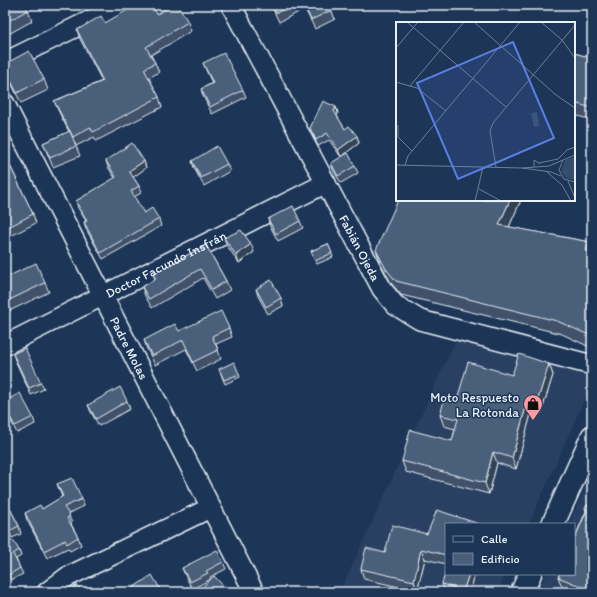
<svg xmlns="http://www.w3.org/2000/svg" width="597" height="597" viewBox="0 0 597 597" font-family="Itim,sans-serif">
<rect width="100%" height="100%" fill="#1d3557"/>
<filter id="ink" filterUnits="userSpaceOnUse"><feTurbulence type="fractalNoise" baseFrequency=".025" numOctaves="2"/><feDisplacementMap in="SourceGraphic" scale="8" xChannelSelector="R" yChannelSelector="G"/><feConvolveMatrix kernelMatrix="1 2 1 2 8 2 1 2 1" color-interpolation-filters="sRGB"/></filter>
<g filter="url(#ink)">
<path fill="#2a4162" d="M459 333 592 374V382L529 524H446V574H506L498 592H340Z
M592 474V592H537L546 574H574V524H569Z"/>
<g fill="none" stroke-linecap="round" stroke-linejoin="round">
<g stroke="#e8f1f8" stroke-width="22">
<g id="minor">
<path id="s1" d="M231 5 382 289 395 305 420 320 592 365"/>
<path d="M5 62 121 5"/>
<path id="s2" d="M5 104 254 592"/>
<path id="s3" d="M5 345 326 183"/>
<path d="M47 592 67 577 210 508"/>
</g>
</g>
<g stroke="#e8f1f8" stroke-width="25">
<path id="major" d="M553 524 592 437
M522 592 530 574"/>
</g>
<use href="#minor" stroke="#1d3557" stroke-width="19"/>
<use href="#major" stroke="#1d3557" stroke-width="22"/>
</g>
<path fill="#3f5169" stroke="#e8f1f8" d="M5 5 28 10 32 21 5 36Z
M271 5H329L335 19 315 29 305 9 279 22Z
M157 14 188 22 191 31 151 55 155 63 159 72 149 78 159 97 162 107 96 141 94 137 76 146 80 156 53 167 43 143 69 132 58 110 54 101 102 81 80 39 77 30 105 23Z
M574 53 592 58V120L574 115Z
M203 63 243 90 246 97 212 114 203 96 201 89 212 83 206 70Z
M5 64 44 79 48 90 21 103 5 71Z
M336 107 338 113 337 116 345 129 357 136 359 143 341 157 329 140 318 146 313 135 310 128Z
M5 146 10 157 7 159 33 214 36 223 5 239Z
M106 161H144L146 168 133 177 139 186 141 193 134 197 144 213 159 219 161 226 103 259 86 229 84 222 86 221 78 208 76 201 115 178 108 167Z
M192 161 227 164 230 171 204 186 194 168Z
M331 163 355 166 358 173 341 183 333 170Z
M521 200 509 227 590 242 592 247V348L562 334 401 295 391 283 381 264 376 250Z
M268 219 300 221 303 228 278 241 270 226Z
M224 238 254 252 239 263 227 246Z
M5 243 8 252 5 254Z
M328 244 333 257 317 264 311 251Z
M206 245 226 281 230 290 215 299 203 278 152 308 145 296 142 287 155 279 153 274Z
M5 278 45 283 49 292 5 313Z
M256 289 281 298 283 306 268 314 258 296Z
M229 328 232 337 216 344 221 359 197 371 186 349 155 365 147 349 144 340 179 331Z
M13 354 41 383 44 389 31 395 15 360Z
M549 364 553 375 541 413 532 410 516 469 497 463 489 494 406 472 402 461 452 441 455 429 444 426 440 415 457 400 512 375Z
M219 369 239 374 240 377 225 384Z
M5 401 33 417 35 424 17 433 5 410Z
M127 401 130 409 99 426 91 412 88 405Z
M57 484 82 499 84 506 68 514 72 523 71 524 78 537 81 545 70 551 68 548 47 558 27 520 25 513 42 509 62 497Z
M5 499 19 526 21 534 12 538 5 524Z
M592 499V592H569L563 589 558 577 586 511 585 508Z
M446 524V564L425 559 417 591 364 579 361 569 385 553Z
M5 545 19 550 21 556 16 559 20 568 23 574 11 580 5 570Z
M223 562 226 569 210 577 211 579 209 580 192 589 185 575 182 568Z
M446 574H475L470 592H445L442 584Z"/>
<path fill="#334255" stroke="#e8f1f8" d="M336 107 338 113 336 117 334 111Z
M357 136 359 143 341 157 338 150Z
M144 161 146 168 132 178 129 171Z
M510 200H521L504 238 499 225Z
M590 242 592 247V261L586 250Z
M251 244 254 252 239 263 236 255Z
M549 364 553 375 541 413 537 402Z
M528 399 532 410 516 469 512 458Z
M493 452 497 463 489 494 485 483Z
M421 549 425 559 417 591 414 581Z
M469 574H475L470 592H464L463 591Z"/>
<path fill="#495e7a" stroke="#e8f1f8" d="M5 5H25L28 10 5 23Z
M136 5H152L157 14 173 5H178L188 22 146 47 155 63 144 69 159 97 93 132 90 127 73 137 54 101 103 81 77 30 101 16 105 23Z
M272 5H292L276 13Z
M304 5H329L332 10 311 20Z
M29 51 44 79 17 93 5 69V64Z
M224 53 243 90 210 107 201 89 213 83 203 63Z
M574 53 592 58V108L574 103Z
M323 101 336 107 334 111 345 129 349 126 357 136 338 150 327 133 316 140 310 128Z
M70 131 76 146 50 158 43 143Z
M132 143 144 161 129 171 139 186 131 191 144 213 152 208 159 219 100 253 84 222 87 221 76 201 116 177 106 161Z
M217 146 227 164 201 178 192 161Z
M348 153 355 166 338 176 331 163Z
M5 155 33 214 5 229Z
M398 200H510L499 225 590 242 586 250 592 253V334L591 336 557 321 396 281 386 269 376 250Z
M293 206 300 221 276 234 268 219Z
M241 230 251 244 236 255 224 238Z
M328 244 332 253 315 261 311 251Z
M206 245 226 281 212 290 200 269 149 299 142 287 156 279 153 274Z
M36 263 45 283 5 302V278Z
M271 280 281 298 266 307 256 289Z
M221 311 229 328 212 336 218 350 193 362 183 340 152 356 144 340 175 324 179 331Z
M25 348 41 383 29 388 13 354Z
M519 354 549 364 537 402 528 399 512 458 493 452 485 483 402 461 410 430 452 441 458 419 440 415 445 397 457 400 468 362 512 375Z
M234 362 239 374 224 380 219 369Z
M120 387 127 401 96 419 88 405Z
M20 393 33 417 15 426 5 408V401Z
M72 478 82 499 64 507 70 516 67 518 78 537 67 544 65 540 44 551 25 513 40 505 42 509 63 496 57 484Z
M5 499 19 526 9 531 5 522Z
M592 499V591L558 577 560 574H574V540L587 510 585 508Z
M437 510 479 524H446V555L421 549 414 581 361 569 366 548 385 553 392 525 427 534Z
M13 540 19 550 13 554 20 568 9 575 5 568V545Z
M217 550 223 562 206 571 208 573 190 582 182 568Z
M446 570V574H469L463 591 442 584Z
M152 575 162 592H133L131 589Z
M214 576 229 592H197Z
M77 585 83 592H69Z"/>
</g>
<defs>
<g id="shop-pin" transform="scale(1)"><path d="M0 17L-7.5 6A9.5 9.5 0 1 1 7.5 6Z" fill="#ff9aa2" stroke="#1d3557"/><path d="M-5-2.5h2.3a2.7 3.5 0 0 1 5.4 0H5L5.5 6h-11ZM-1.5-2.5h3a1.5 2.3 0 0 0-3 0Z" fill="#111"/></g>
</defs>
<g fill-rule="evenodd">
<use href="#shop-pin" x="533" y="404"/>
</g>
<g text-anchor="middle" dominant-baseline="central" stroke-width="3" stroke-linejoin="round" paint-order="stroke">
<g font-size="13" fill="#e8f1f8" stroke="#1d3557">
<text stroke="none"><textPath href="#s1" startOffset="275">Fabián Ojeda</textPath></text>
<text stroke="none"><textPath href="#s3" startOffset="180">Doctor Facundo Insfrán</textPath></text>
<text stroke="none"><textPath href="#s2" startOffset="274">Padre Molas</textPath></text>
</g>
<g font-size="13" fill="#e8f1f8" stroke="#1d3557" text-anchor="end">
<text x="519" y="397">Moto Respuesto<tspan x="519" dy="15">La Rotonda</tspan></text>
</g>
</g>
<g transform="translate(396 22)">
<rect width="179" height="179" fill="#1d3557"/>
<path d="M141 90 143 104 138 105 135 91ZM179 135V158L170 156 165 149 169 138Z" fill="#374d6c"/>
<path fill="none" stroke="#6e8097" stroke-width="1" d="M11 0 110 85M78 0 160 73 179 86M145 0 166 18 179 36M0 26 22 0M0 60 21 66 50 89M14 64 68 0M2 103V115L16 129M179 133 167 138 163 148 168 157 179 160M143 141 162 137 171 128 179 125M0 143 126 146 153 144 167 138M9 143 12 134 124 0M100 145 94 109 97 101 179 3M138 145V138L144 142M126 146 155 150 165 154M151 150 166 163 175 179M172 159 179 176M83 167 105 179M79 179 87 145"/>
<path fill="#5a7fe2" fill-opacity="0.15" stroke="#5a7fe2" stroke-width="2" d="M117 20 158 116 62 157 21 61Z"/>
<rect width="179" height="179" fill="none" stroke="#e8f1f8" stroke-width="2"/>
</g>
<rect width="597" height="597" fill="none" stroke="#1d3557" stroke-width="20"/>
<rect x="10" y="10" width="577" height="577" fill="none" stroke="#e8f1f8" stroke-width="1.5" filter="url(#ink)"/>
<rect x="445" y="523" width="130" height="52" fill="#1d3557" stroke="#6e8097"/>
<rect x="453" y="536" width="20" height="6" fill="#1d3557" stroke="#6e8097"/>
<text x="481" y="543" font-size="12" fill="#e8f1f8">Calle</text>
<rect x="453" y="553" width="20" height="12" fill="#495e7a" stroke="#6e8097"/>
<text x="481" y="563" font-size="12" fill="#e8f1f8">Edificio</text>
</svg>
